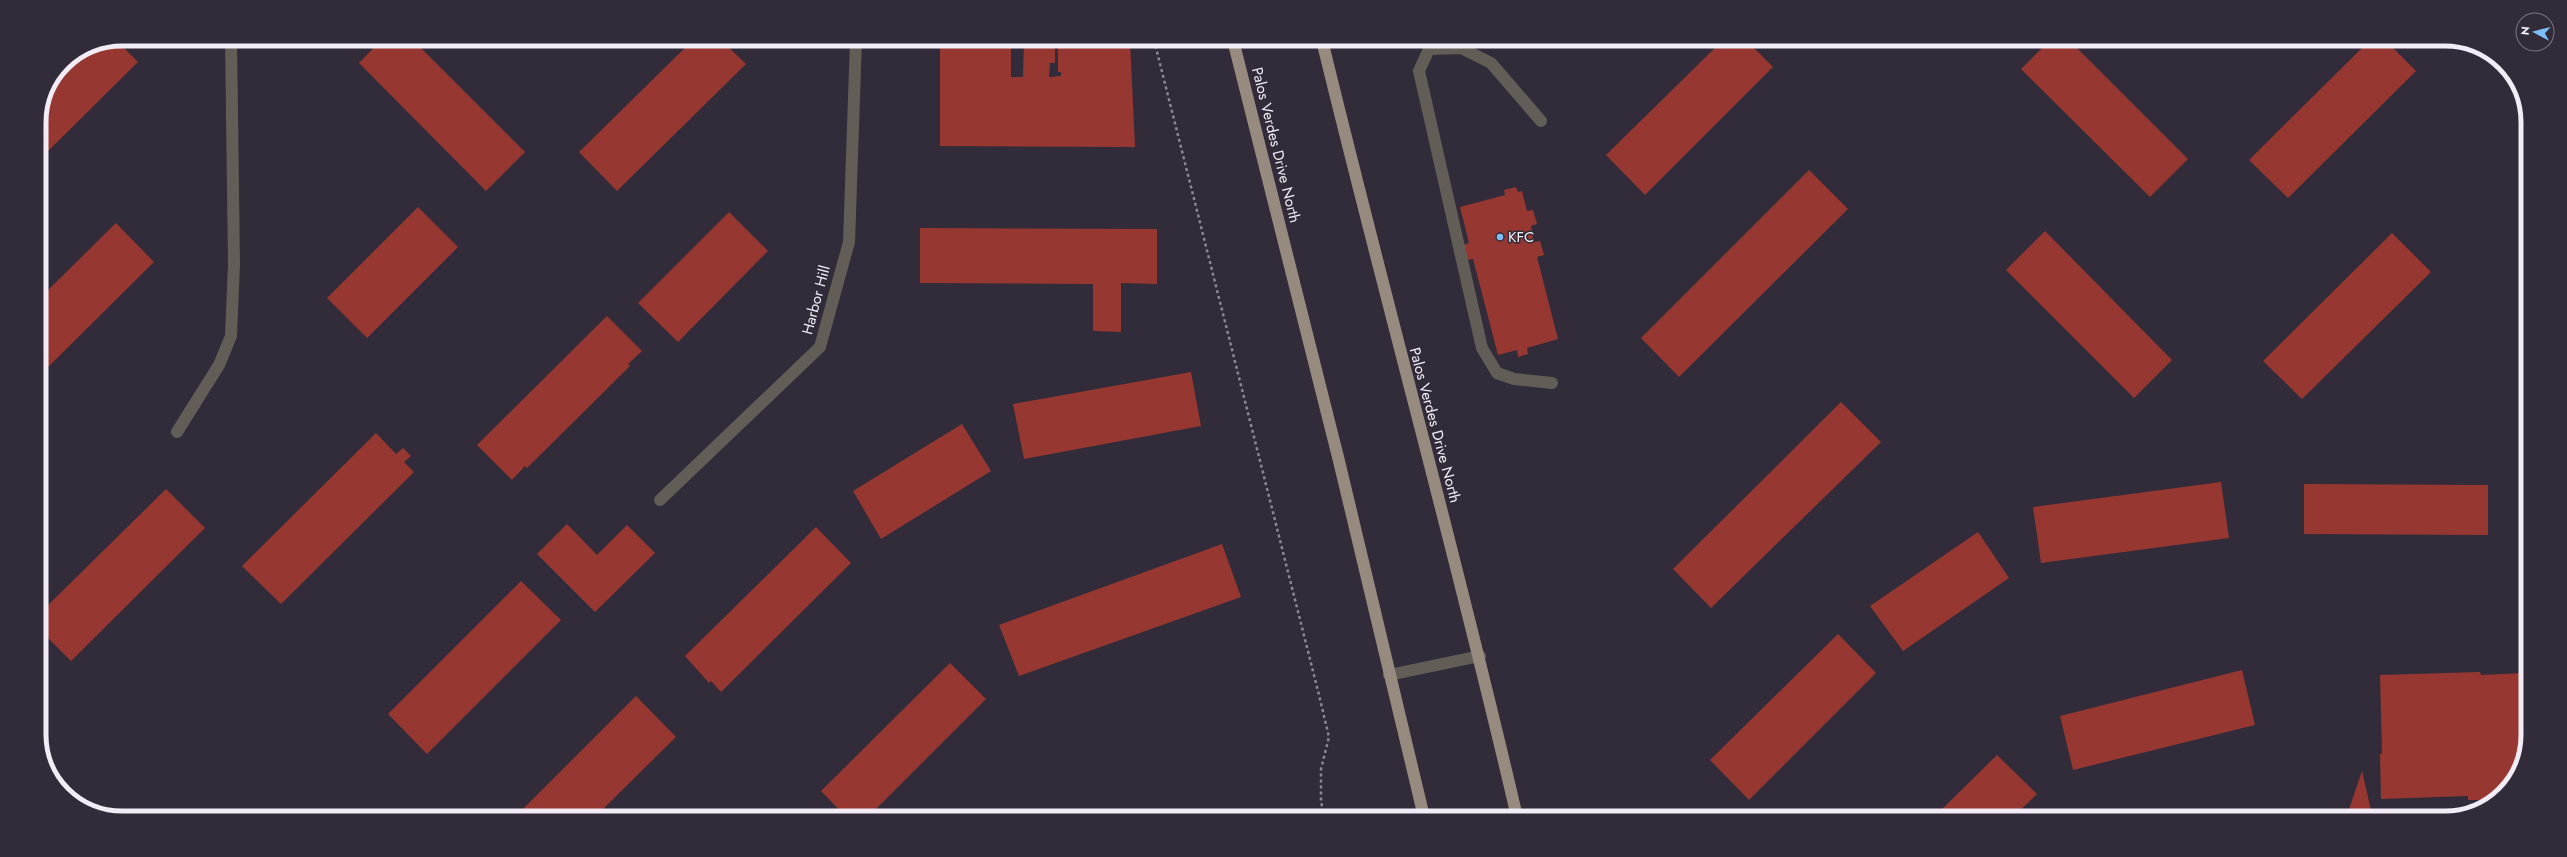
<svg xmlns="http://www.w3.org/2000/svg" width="2567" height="857" viewBox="0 0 2567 857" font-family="Jost,sans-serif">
<rect width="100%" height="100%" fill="#322b39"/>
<path fill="#963831" d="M382 39H412L525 152 486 191 359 63Z
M116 40 138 62 39 160V122L45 90 64 63 91 45Z
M693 40H721L746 64 617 191 579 152Z
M940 40H1011V77H1023L1024 40H1049L1050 48H1055V63H1050L1049 77 1061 76V72H1058V40H1130L1135 147 940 146Z
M1722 41H1747L1773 67 1645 195 1606 155Z
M2049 41H2070L2188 159 2150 197 2021 69Z
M2368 42H2387L2416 71 2288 198 2249 160Z
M1809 170 1848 209 1679 377 1641 338Z
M1516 187 1518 192 1522 191 1527 211 1533 210 1537 224 1531 226 1534 242 1540 241 1544 255 1537 257 1558 339 1527 348 1528 354 1518 357 1517 350 1498 355 1473 259 1466 260 1463 245 1469 243 1460 207 1505 195 1504 190Z
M418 207 458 247 367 338 327 298Z
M729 212 768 251 678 342 638 303Z
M116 223 154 262 39 376V299Z
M920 228 1157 229V284L1121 283V332L1093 331V284L920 283Z
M2045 231 2172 360 2134 398 2006 270Z
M2392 233 2431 272 2302 399 2263 361Z
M607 316 642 351 628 364 630 366 527 468 525 466 512 480 477 445Z
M1191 372 1201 426 1024 459 1013 404Z
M1841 402 1881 442 1711 608 1673 569Z
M962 424 991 471 881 539 853 491Z
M376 433 396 454 403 448 411 456 404 462 414 472 281 604 242 566Z
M2221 482 2229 538 2041 563 2033 507Z
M2304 484 2488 485V535L2304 534Z
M166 489 205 528 71 661 39 629V614Z
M567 524 597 555 627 525 655 553 595 612 537 554Z
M816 527 851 563 721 692 711 681 709 683 685 656Z
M1978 532 2009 578 1903 651 1870 606Z
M1222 544 1241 597 1019 676 999 625Z
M521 581 561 620 427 754 388 714Z
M1838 634 1876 673 1749 800 1710 760Z
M950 663 986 699 869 816H845L821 791Z
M2242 670 2255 725 2073 770 2060 716Z
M2480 672 2481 675 2525 673V756L2495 801 2485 804V800H2468V796L2381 799 2380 754H2382L2380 675Z
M636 696 676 737 596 816H516Z
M1997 755 2037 794 2013 817H1934Z
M2362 771 2371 810 2380 809 2382 818H2346Z"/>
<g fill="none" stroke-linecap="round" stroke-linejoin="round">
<path stroke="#8e8894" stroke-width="2.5" stroke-dasharray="3 3" stroke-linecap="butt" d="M1154 40 1319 695 1329 737 1321 769V801L1324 817"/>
<path stroke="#635d57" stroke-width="12" d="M1541 121 1491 63 1461 48 1429 49 1419 71 1482 348 1497 373 1514 379 1552 383
M177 432 219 365 231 336 234 264 231 39
M1389 675 1480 656"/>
<path stroke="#635d57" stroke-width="12" d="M660 500 820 347 849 242 856 40"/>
<path stroke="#978a7f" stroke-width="12" d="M1233 40 1339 461 1424 817
M1322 40C1385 300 1457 557 1517 817"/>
</g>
<circle fill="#7dbef9" stroke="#322b39" stroke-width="1.5" cx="1500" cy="237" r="4"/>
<g text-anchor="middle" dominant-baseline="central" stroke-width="3" stroke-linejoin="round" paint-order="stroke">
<g font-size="15" fill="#f1ecf6" stroke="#322b39">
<text transform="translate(1276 145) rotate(76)">Palos Verdes Drive North</text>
<text transform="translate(816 300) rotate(-75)">Harbor Hill</text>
<text transform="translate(1435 425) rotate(75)">Palos Verdes Drive North</text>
</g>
<g font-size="15" fill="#f1ecf6" stroke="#322b39" text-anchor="start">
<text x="1508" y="237">KFC</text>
</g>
</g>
<path d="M0 0H2567V857H0ZM122 46H2445A76 76 0 0 1 2521 122V735A76 76 0 0 1 2445 811H122A76 76 0 0 1 46 735V122A76 76 0 0 1 122 46Z" fill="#322b39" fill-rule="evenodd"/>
<path fill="none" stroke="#f1ecf6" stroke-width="5" d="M122 46H2445A76 76 0 0 1 2521 122V735A76 76 0 0 1 2445 811H122A76 76 0 0 1 46 735V122A76 76 0 0 1 122 46Z"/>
<g transform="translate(2535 32) rotate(277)"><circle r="19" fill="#322b39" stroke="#7e7885"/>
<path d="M0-3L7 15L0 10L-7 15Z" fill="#7dbef9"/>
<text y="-6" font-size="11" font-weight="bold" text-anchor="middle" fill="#f1ecf6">N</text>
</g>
</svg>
